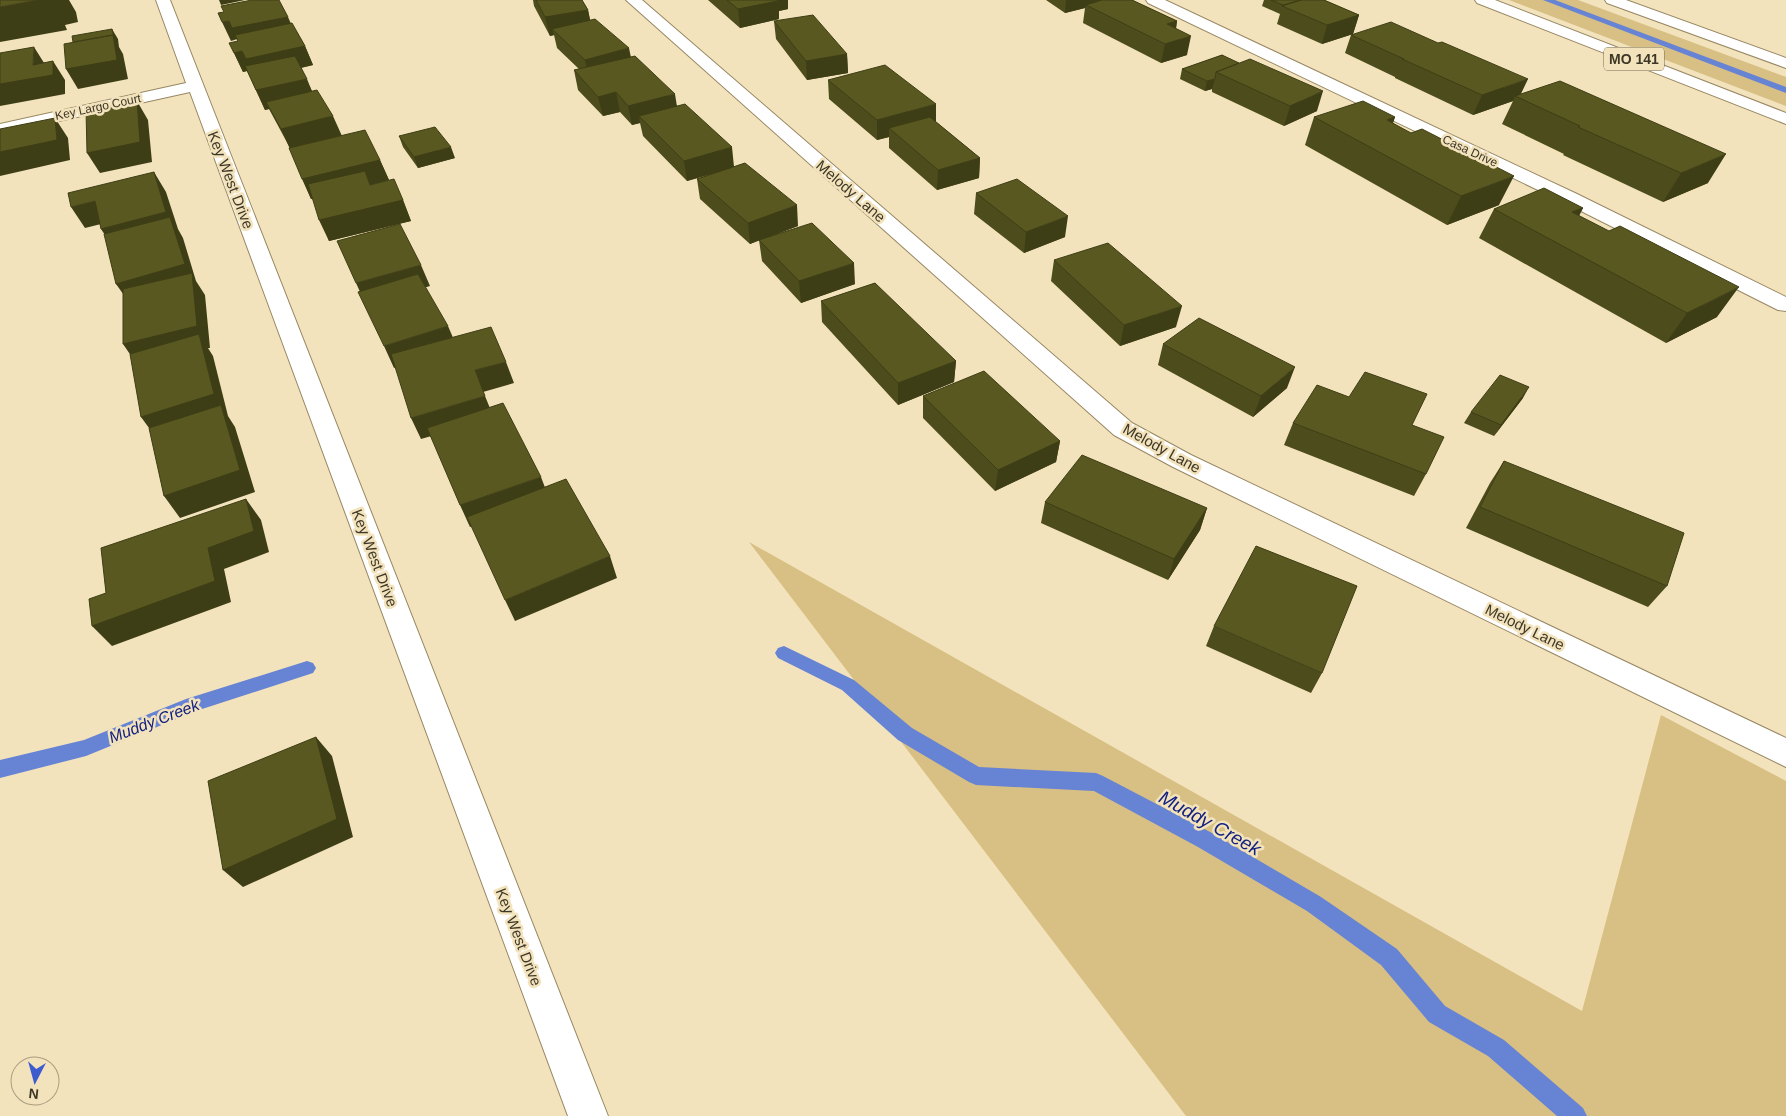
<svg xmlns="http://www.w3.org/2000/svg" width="1786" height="1116" viewBox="0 0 1786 1116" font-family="Arial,sans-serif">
<rect width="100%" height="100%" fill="#f3e3bc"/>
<path fill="#d8bf83" d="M1509 0H1578L1786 77V106Z
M749 542 1582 1011 1661 715 1786 781V1116H1186Z"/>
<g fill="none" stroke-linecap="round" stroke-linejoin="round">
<path fill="#6683d4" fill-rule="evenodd" d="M1543 0H1555L1786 87V93Z
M784 646 854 680 912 728 979 767 1096 773 1103 776 1212 833 1321 897 1397 949 1445 1006 1504 1040 1583 1108 1587 1116H1557L1488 1056 1429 1022 1381 965 1307 911 1198 847 1094 791 976 785 969 782 898 740 842 690 778 658 775 653 778 648Z
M307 661 313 663 316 668 313 673 196 711 86 756 0 778V760L84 740 186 699Z"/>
<g stroke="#978763" stroke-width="2">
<path id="minor" d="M156 0H170L608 1116H568L190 92 0 134V124L186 83Z
M626 0H642L1132 423 1191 455 1786 738V767L1173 467 1114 435Z
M1146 0H1165L1577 194 1786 297V311L1778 310 1563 202 1148 3Z"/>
</g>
<g stroke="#978763" stroke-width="2">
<path id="trunk" d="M1475 0H1495L1786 113V124L1477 3Z
M1605 0H1626L1786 58V68L1607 3Z"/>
</g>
<use href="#minor" fill="#fff" fill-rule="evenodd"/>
<use href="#trunk" fill="#fff" fill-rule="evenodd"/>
</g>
<path fill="#4d4c1c" d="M533 0H582L588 10 590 20 631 57 734 166 798 226 767 238 855 284 801 303 762 261 759 240 750 244 700 199 697 179 716 173 687 181 643 136 640 123 632 125 620 112 603 116 578 90 574 70 579 69 557 48 554 35 550 36 534 6Z
M708 0H788V9L779 11V19L740 28Z
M1046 0H1132L1177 21 1176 29 1187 55 1161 63 1083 23 1085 8 1065 13Z
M1264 0H1324L1359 15 1353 34 1322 44 1277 24 1280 14 1262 6Z
M774 21 847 54 848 73 807 80 776 39Z
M291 23 305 46 313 65 301 68 312 91 341 136 380 160 389 180 371 185 403 200 411 221 329 241 313 199H311L290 148 269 109 265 110 247 71 243 72 234 53 238 41 237 39 231 41Z
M1351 35 1520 94 1708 183 1663 202 1563 155 1564 154 1502 124 1513 101 1473 115 1395 78V77L1345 53Z
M1222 55 1317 111 1284 126 1212 92V89L1205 91 1180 79 1182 69Z
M828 80 936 122 980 158 979 178 937 190 889 148V137L877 140 829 99Z
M1314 117H1395L1393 123 1499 205 1447 225 1305 145Z
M399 136 455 158 418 168 403 147Z
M976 193 1065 237 1024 253 974 214Z
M1583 208 1579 216 1717 317 1666 343 1479 238 1494 209Z
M1054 260 1176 327 1120 346 1051 281Z
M821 301 956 361 954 382 898 405 822 322Z
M1163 344 1287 388 1253 417 1158 365Z
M923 396 1060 441 1056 462 995 491 923 418Z
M1523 398 1494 436 1464 423 1471 412Z
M1293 423 1412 425 1426 474 1414 496 1284 445Z
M1504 461 1667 586 1648 607 1466 528 1490 483Z
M1045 502 1207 508 1200 530 1168 580 1041 523Z
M1214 626 1322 673 1311 693 1206 646Z"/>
<path fill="#3e3e16" d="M38 0H69L76 12 78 22 65 25 67 30 0 42V7Z
M219 0H245L221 5Z
M770 0H788V9L779 11V19L740 28 738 9Z
M1066 0H1103L1086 5 1085 8 1065 13Z
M588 10 592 29H552L554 35 550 36 545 17Z
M1359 15 1353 34 1322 44 1327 25Z
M288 17 296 35 237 39 231 41 222 22 229 21Z
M1177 21 1174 40 1167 24Z
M112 29 118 39 119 47 123 54 128 79 78 89 66 69 80 60Z
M1191 36 1187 55 1161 63 1165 44Z
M305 46 313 65 255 78 251 70 243 72 234 53 242 51Z
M34 47 46 66 53 61 65 80V94L0 106V84L33 65Z
M629 48 633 67 589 79 585 60Z
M847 54 848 73 807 80 806 61Z
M307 79 315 99 266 102 269 109 265 110 256 90Z
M1215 79 1212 89 1205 91 1207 81Z
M1528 79 1519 98 1515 96 1513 101 1473 115 1482 95Z
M1323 91 1317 111 1284 126 1290 106Z
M616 92 620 112 603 116 598 97Z
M675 94 678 113 639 116 640 123 632 125 628 106Z
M137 101 148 120 152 162 100 173 87 153Z
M936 104V124L889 128V137L877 140V120Z
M333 116 342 136 290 149 281 129Z
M1395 117 1385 145 1387 120Z
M55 118 68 138 70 160 0 176V152Z
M451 147 455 158 418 168 414 157Z
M732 147 734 167 687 181 684 161Z
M1726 154 1708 183 1663 202 1681 173Z
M980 158 979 178 937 190 938 170Z
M380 160 389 180 311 199 302 179Z
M154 172 166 192 178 229 183 238 196 281 205 295 210 348H208L213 356 228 416 235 427 255 492 180 518 164 496 157 439 141 417 138 366 123 344 131 305 116 284 115 250 101 229Z
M1514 176 1499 205 1447 225 1461 196Z
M403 200 411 221 329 241 319 220Z
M95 201 109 222 85 228 71 207Z
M797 205 798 226 750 244 748 223Z
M1583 208 1567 237 1572 212Z
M1068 216 1065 237 1024 253 1026 232Z
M854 263 855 284 801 303 799 281Z
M421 265 430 286 366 305 356 283Z
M1739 287 1717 317 1666 343 1687 313Z
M1182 306 1176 327 1120 346 1124 325Z
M448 326 457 347 394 368 384 346Z
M956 361 954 382 898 405V383Z
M506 362 514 383 483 392 475 370Z
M1295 367 1287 388 1253 417 1261 396Z
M1529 387 1523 398 1494 436 1501 425Z
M485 396 494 418 421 439 411 418Z
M1060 441 1056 462 995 491 998 470Z
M541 477 549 498 470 527 460 505Z
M246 499 261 520 269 552 224 569 231 602 112 646 92 626 208 548Z
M1207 508 1200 530 1168 580 1174 559Z
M610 556 617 578 515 621 505 600Z
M316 737 332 756 353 837 243 887 223 870Z"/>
<path fill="#595820" stroke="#3e3e16" d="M0 0H38L0 7Z
M252 0H279L288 17 232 28 229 21 222 22 218 13 224 12 221 6Z
M536 0H582L588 10 545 17Z
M727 0H777L778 1 738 9Z
M1102 0H1132L1177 21 1167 24 1191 36 1165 44 1086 5Z
M1271 0H1301L1283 5Z
M1301 0H1324L1359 15 1327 25 1282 6Z
M813 15 847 54 806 61 774 21Z
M595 19 629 48 585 60 552 29Z
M1391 22 1438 43 1442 42 1528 79 1482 95 1402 59H1404L1351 35Z
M292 23 305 46 246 59 242 51 234 53 229 43 238 41 235 35Z
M112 29 114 37 113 35 73 42 72 36Z
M113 35 117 60 66 69 64 44Z
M34 47 33 65 53 61V75L0 84V53Z
M1222 55 1239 63 1216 72 1215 79 1207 81 1182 69Z
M295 56 307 79 256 90 245 66Z
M635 56 675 94 628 106 616 92 598 97 574 70Z
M1250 59 1323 91 1290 106 1216 72Z
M885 65 936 104 877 120 828 80Z
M1560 81 1726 154 1681 173 1578 127 1580 126 1515 96Z
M317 90 333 116 281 129 266 102Z
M137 101 140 142 87 153 86 110Z
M1363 101 1395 117 1387 120 1411 133 1422 129 1514 176 1461 196 1314 117Z
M685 104 732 147 684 161 639 116Z
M930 117 980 158 938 170 889 128Z
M55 118 57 140 0 152V129Z
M435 127 451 147 414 157 399 136Z
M365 130 380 160 302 179 289 148Z
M745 163 797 205 748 223 697 179Z
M365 171 370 185 394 179 403 200 319 220 308 184Z
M154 172 166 212 101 229 95 201 71 207 68 193Z
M1017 179 1068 216 1026 232 976 193Z
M1544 188 1583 208 1572 212 1609 231 1620 226 1739 287 1687 313 1494 209Z
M170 217 185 264 116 284 104 234Z
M812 223 854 263 799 281 759 240Z
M400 224 421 265 356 283 337 241Z
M1108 243 1182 306 1124 325 1054 260Z
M192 273 197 326 123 344V289Z
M418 274 448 326 384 346 358 292Z
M875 283 956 361 898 383 821 301Z
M1199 318 1295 367 1261 396 1163 344Z
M491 327 506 362 475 370 485 396 411 418 391 354Z
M199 334 214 394 141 417 130 354Z
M984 371 1060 441 998 470 923 396Z
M1365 372 1427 394 1412 425 1444 437 1426 474 1293 423 1317 385 1349 397Z
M1500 375 1529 387 1501 425 1471 412Z
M503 403 541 477 460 505 427 428Z
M221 405 240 470 164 496 149 428Z
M1082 455 1207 508 1174 559 1045 502Z
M1504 461 1684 533 1667 586 1480 507Z
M566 479 610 556 505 600 467 517Z
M246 499 254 531 208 548 215 581 92 626 89 599 106 593 101 548Z
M1256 546 1357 586 1322 673 1214 626Z
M316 737 337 819 223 870 208 781Z"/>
<g text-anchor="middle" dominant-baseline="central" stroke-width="5" stroke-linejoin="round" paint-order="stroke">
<g font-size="12" fill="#3d3727" stroke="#f3e3bc">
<text transform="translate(98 107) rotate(-12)">Key Largo Court</text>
<text transform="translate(1470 151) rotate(25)">Casa Drive</text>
</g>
<rect fill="#f3e3bc" stroke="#746b54" stroke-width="1" x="1604" y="47.5" width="60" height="23" rx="4"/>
<g font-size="14" font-weight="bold" fill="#3d3727">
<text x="1634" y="59">MO 141</text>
</g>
<g font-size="15" fill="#3d3727" stroke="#f3e3bc">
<text transform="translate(231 180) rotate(69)">Key West Drive</text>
<text transform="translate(851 191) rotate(41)">Melody Lane</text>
<text transform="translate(1162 448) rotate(29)">Melody Lane</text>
<text transform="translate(375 558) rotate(69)">Key West Drive</text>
<text transform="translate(1525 627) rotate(26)">Melody Lane</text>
<text transform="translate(519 937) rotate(69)">Key West Drive</text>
</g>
<g font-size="16" font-style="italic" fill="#132180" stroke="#f3e3bc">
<text transform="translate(154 721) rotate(-21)">Muddy Creek</text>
</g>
<g font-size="19" font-style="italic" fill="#132180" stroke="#f3e3bc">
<text transform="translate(1210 823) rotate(29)">Muddy Creek</text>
</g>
</g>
<g transform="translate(35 1081) rotate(186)"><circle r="24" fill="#f3e3bc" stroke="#aa9e80"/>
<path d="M0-4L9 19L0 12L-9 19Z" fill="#3d5cce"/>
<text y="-8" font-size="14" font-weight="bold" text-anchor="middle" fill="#3d3727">N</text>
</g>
</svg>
